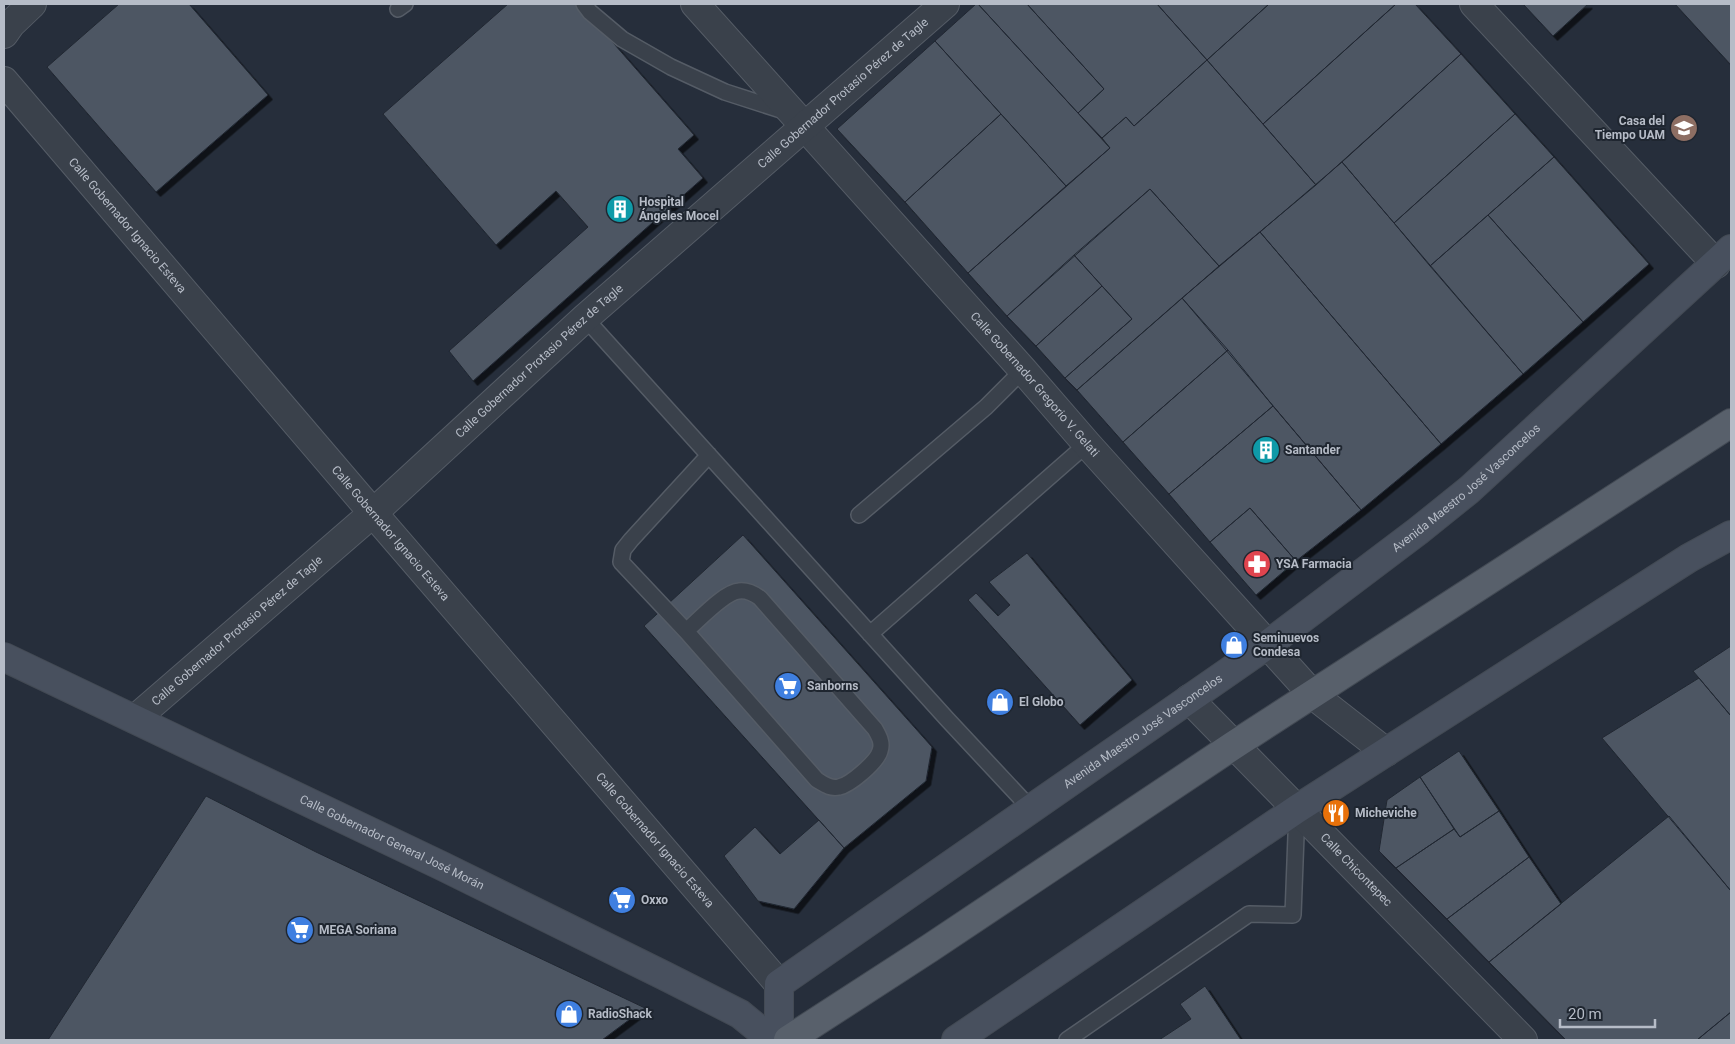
<svg xmlns="http://www.w3.org/2000/svg" width="1735" height="1044" viewBox="0 0 1735 1044" font-family="Roboto,sans-serif">
<defs>
<filter id="shadow"><feDropShadow dx="4.5" dy="4.5" stdDeviation="0" flood-color="#0009"/></filter>
</defs>
<rect width="100%" height="100%" fill="#262e3b"/>
<path fill="#4d5664" stroke="#212832" filter="url(#shadow)" d="M119 4H189L268 95 156 192 47 67Z
M508 4H579L694 135 678 149 703 178 473 381 449 351 588 227 556 191 496 245 383 114Z
M976 4H978L1110 148 1066 186 935 41Z
M978 4H1027L1104 89 1078 113Z
M1027 4H1157L1207 60 1134 126 1126 117 1102 138 1078 113 1104 89Z
M1157 4H1269L1207 60Z
M1269 4H1396L1263 124 1207 60Z
M1396 4H1415L1461 54 1316 185 1263 124Z
M1526 4H1588L1553 36 1524 5Z
M1675 4H1731V65Z
M935 41 1001 114 905 202 837 129Z
M1461 54 1515 114 1394 223 1342 162Z
M1207 60 1316 185 1219 266 1150 189 1007 316 968 273 1110 148 1102 138 1126 117 1134 126Z
M1001 114 1066 186 968 273 905 202Z
M1515 114 1554 157 1430 266 1394 223Z
M1554 157 1649 264 1583 322 1488 215Z
M1342 162 1523 374 1441 444 1260 232Z
M1150 189 1219 266 1077 390 1065 378 1132 319 1074 255Z
M1488 215 1583 322 1523 374 1430 266Z
M1260 232 1441 444 1361 510 1182 298Z
M1074 255 1102 286 1036 346 1007 316Z
M1102 286 1132 319 1065 378 1036 346Z
M1182 298 1228 350 1123 442 1077 390Z
M1228 350 1273 406 1169 494 1123 442Z
M1273 406 1361 510 1296 561 1250 508 1210 542 1169 494Z
M1250 508 1296 561 1256 595 1210 542Z
M743 535 932 747 926 781 844 848 644 626Z
M1027 553 1132 680 1080 725 968 600 976 593 998 616 1010 605 989 582Z
M1731 646V716L1693 671Z
M1699 678 1731 716V891L1602 738Z
M1459 751 1499 811 1460 837 1420 777Z
M1420 777 1454 829 1396 868 1379 851 1387 800Z
M206 796 316 852 645 1008 602 1040H48Z
M1499 811 1529 857 1447 919 1396 868 1454 829 1460 837Z
M1669 816 1731 891V1012L1697 1040H1566L1489 962Z
M819 820 844 848 794 909 758 901 724 856 755 827 780 854Z
M1529 857 1561 904 1489 962 1447 919Z
M1205 986 1241 1040H1159L1191 1019 1180 1004Z
M1731 1012V1040H1697Z"/>
<g fill="none" stroke-linecap="round" stroke-linejoin="round">
<g stroke="#555c66" stroke-width="18">
<path id="lane" d="M584 4 590 12 622 39 671 67 725 92 787 112
M398 9 405 4
M585 318 947 719 1031 809
M859 515 986 407 1023 370
M686 631C698 621 724 592 739 591 747 590 753 593 760 598L875 729C879 736 883 743 880 751 877 762 850 785 839 787 830 789 824 784 817 780L686 631 621 562 623 550 631 540 709 455
M870 634 1087 444
M1067 1040 1249 914 1293 915 1297 809"/>
</g>
<g stroke="#555c66" stroke-width="30">
<g id="street">
<path id="s1" d="M695 4 1023 370 1087 444 1313 695 1386 752"/>
<path d="M1474 4 1716 264"/>
<path d="M4 34 11 24 32 4"/>
<path id="s2" d="M4 81 373 513 779 984"/>
<path id="s3" d="M1189 699 1523 1040"/>
<path id="s4" d="M135 719 373 513 585 318 945 4"/>
</g>
</g>
<g stroke="#434a54" stroke-width="30">
<g id="secondary">
<path id="s5" d="M4 657 442 866 665 976 740 1014 772 1040"/>
<path id="s6" d="M779 1040V984L1267 645 1418 531 1469 490 1731 249"/>
<path d="M956 1040 1297 809 1689 558 1731 535"/>
</g>
</g>
<g stroke="#434a54" stroke-width="30">
<path id="primary" d="M788 1040 930 948 1234 745 1731 423"/>
</g>
<use href="#lane" stroke="#3a414b" stroke-width="15"/>
<use href="#street" stroke="#3a414b" stroke-width="28"/>
<use href="#secondary" stroke="#48505e" stroke-width="28"/>
<use href="#primary" stroke="#58606b" stroke-width="28"/>
</g>
<defs>
<g id="university-disc" transform="scale(1.4375)"><circle r="9.5" fill="#8d6e63" stroke="#1f2630"/><path d="M0-5L7-2L0 1L-7-2ZM-4 1L0 2.5L4 1V4Q0 6-4 4Z" fill="#fff"/></g>
<g id="building-disc" transform="scale(1.4375)"><circle r="9.5" fill="#0f9aa8" stroke="#1f2630"/><path d="M-4-6H4V6H1V3H-1V6H-4ZM-2.5-4.3h1.7v1.8h-1.7ZM.8-4.3h1.7v1.8H.8ZM-2.5-1h1.7V.8h-1.7ZM.8-1h1.7V.8H.8Z" fill="#fff"/></g>
<g id="pharmacy-disc" transform="scale(1.4375)"><circle r="9.5" fill="#e0444e" stroke="#1f2630"/><path d="M-2-6h4v4h4v4h-4v4h-4v-4h-4v-4h4Z" fill="#fff"/></g>
<g id="shop-disc" transform="scale(1.4375)"><circle r="9.5" fill="#3f7fe0" stroke="#1f2630"/><path d="M-5-2.5h2.3a2.7 3.5 0 0 1 5.4 0H5L5.5 6h-11ZM-1.5-2.5h3a1.5 2.3 0 0 0-3 0Z" fill="#fff"/></g>
<g id="supermarket-disc" transform="scale(1.4375)"><circle r="9.5" fill="#3f7fe0" stroke="#1f2630"/><path d="M-6-5.5h2.5l.6 2H6L4.5 2H-2.5L-4.4-4H-6ZM-1.5 3.2a1.3 1.3 0 1 0 .1 0ZM3 3.2a1.3 1.3 0 1 0 .1 0Z" fill="#fff"/></g>
<g id="restaurant-disc" transform="scale(1.4375)"><circle r="9.5" fill="#e8710a" stroke="#1f2630"/><path d="M-5-6h1v4h1v-4h1v4h1v-4h1v5L-1.5 .5V6h-2V.5L-5-1ZM5-6V6H3V1.5H1.5Q1.5-4 5-6Z" fill="#fff"/></g>
</defs>
<g fill-rule="evenodd">
<use href="#university-disc" x="1684" y="128"/>
<use href="#building-disc" x="620" y="209"/>
<use href="#building-disc" x="1266" y="450"/>
<use href="#pharmacy-disc" x="1257" y="564"/>
<use href="#shop-disc" x="1234" y="645"/>
<use href="#supermarket-disc" x="788" y="686"/>
<use href="#shop-disc" x="1000" y="702"/>
<use href="#restaurant-disc" x="1336" y="813"/>
<use href="#supermarket-disc" x="622" y="900"/>
<use href="#supermarket-disc" x="300" y="930"/>
<use href="#shop-disc" x="569" y="1014"/>
</g>
<g text-anchor="middle" dominant-baseline="central" stroke-width="4" stroke-linejoin="round" paint-order="stroke">
<g font-size="12" fill="#b6bcc7" stroke="#1f2630">
<text stroke="none"><textPath href="#s4" startOffset="945">Calle Gobernador Protasio Pérez de Tagle</textPath></text>
<text stroke="none"><textPath href="#s2" startOffset="190">Calle Gobernador Ignacio Esteva</textPath></text>
<text stroke="none"><textPath href="#s4" startOffset="540">Calle Gobernador Protasio Pérez de Tagle</textPath></text>
<text stroke="none"><textPath href="#s1" startOffset="510">Calle Gobernador Gregorio V. Gelati</textPath></text>
<text stroke="none"><textPath href="#s6" startOffset="904">Avenida Maestro José Vasconcelos</textPath></text>
<text stroke="none"><textPath href="#s2" startOffset="595">Calle Gobernador Ignacio Esteva</textPath></text>
<text stroke="none"><textPath href="#s4" startOffset="135">Calle Gobernador Protasio Pérez de Tagle</textPath></text>
<text stroke="none"><textPath href="#s6" startOffset="499">Avenida Maestro José Vasconcelos</textPath></text>
<text stroke="none"><textPath href="#s2" startOffset="1000">Calle Gobernador Ignacio Esteva</textPath></text>
<text stroke="none"><textPath href="#s5" startOffset="430">Calle Gobernador General José Morán</textPath></text>
<text stroke="none"><textPath href="#s3" startOffset="239">Calle Chicontepec</textPath></text>
</g>
<g font-size="12" font-weight="bold" fill="#b6bcc7" stroke="#1f2630" text-anchor="start">
<text x="1665" y="121" text-anchor="end">Casa del<tspan x="1665" dy="14">Tiempo UAM</tspan></text>
<text x="639" y="202">Hospital<tspan x="639" dy="14">Ángeles Mocel</tspan></text>
<text x="1285" y="450">Santander</text>
<text x="1276" y="564">YSA Farmacia</text>
<text x="1253" y="638">Seminuevos<tspan x="1253" dy="14">Condesa</tspan></text>
<text x="807" y="686">Sanborns</text>
<text x="1019" y="702">El Globo</text>
<text x="1355" y="813">Micheviche</text>
<text x="641" y="900">Oxxo</text>
<text x="319" y="930">MEGA Soriana</text>
<text x="588" y="1014">RadioShack</text>
</g>
</g>
<rect width="1735" height="1044" fill="none" stroke="#b6bcc7" stroke-width="10"/>
<path d="M1560 1019v8h95v-8" fill="none" stroke="#b6bcc7" stroke-width="2.5"/>
<text x="1568" y="1019" font-size="15" fill="#b6bcc7" stroke="#1f2630" stroke-width="4" paint-order="stroke">20 m</text>
</svg>
